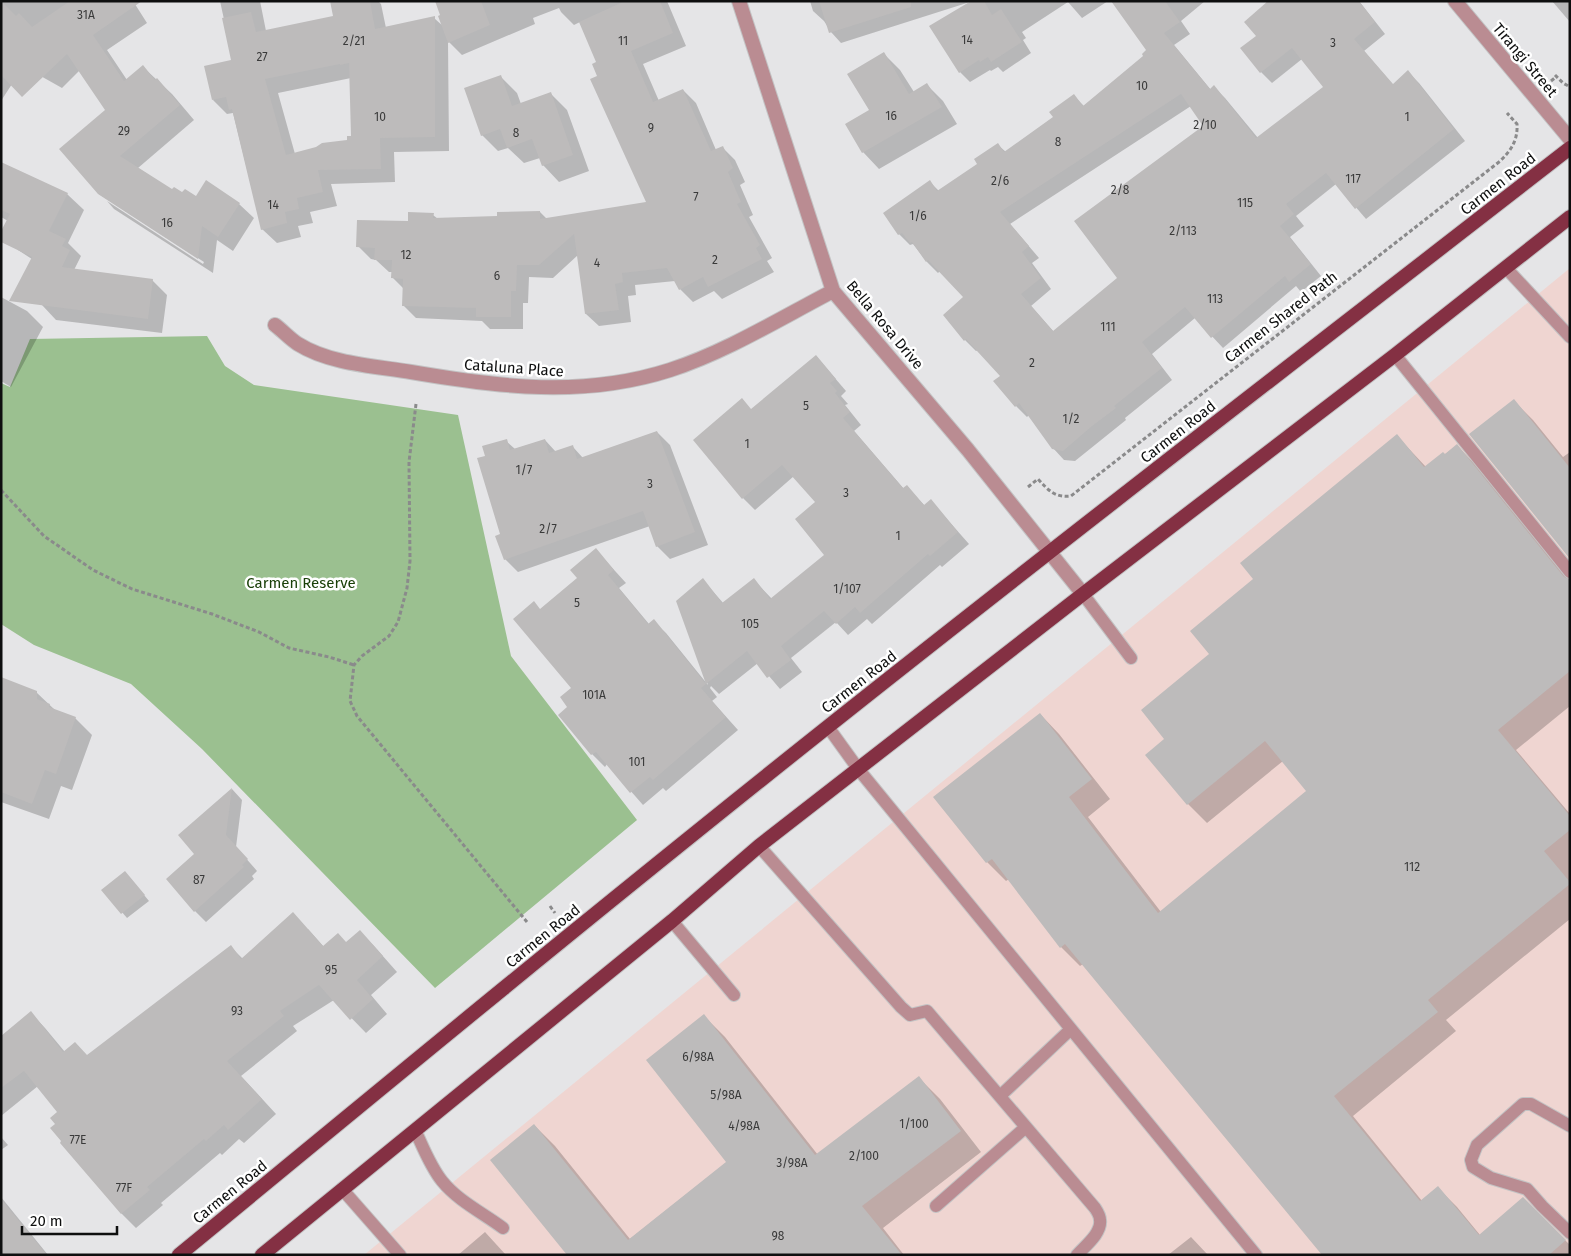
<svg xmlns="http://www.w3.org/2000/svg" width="1571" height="1256" viewBox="0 0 1571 1256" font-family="'Fira Sans',sans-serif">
<rect width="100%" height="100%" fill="#e5e5e7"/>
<path fill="#efd5d1" d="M1570 268V1255H364Z"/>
<path fill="#9bc090" d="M207 336 225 366 254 385 458 415 511 656 637 820 435 988 202 749 131 684 34 645 1 624V383L10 387 30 339Z"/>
<path fill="#0003" fill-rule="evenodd" d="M1 1H133L147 23 107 50 127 80 143 67 172 94 194 120 138 168 173 191 196 198 239 204 254 218 233 251 217 240 213 273 114 209 107 201 203 264 204 262 99 194 107 110 80 70 62 88 30 70 12 84 1 101Z
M220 1H260L266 31 335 17 331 1H378L381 4 386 28 434 18 444 27 442 16 436 1H667L686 46 643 64 659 101 683 90 696 103 716 150 722 147 735 160 745 182 740 185 753 215 749 217 772 258 767 261 774 272 722 299 714 291 693 302 680 289 675 281 635 285 636 295 628 296 631 322 599 326 586 314 578 255 553 278 529 277 528 303H523V329H490L482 321 416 318 403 305 404 289 393 278V272H389L376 260 371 259 358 246 409 223 433 215 438 219 499 217 540 212 547 219 648 203 598 77V63L580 22 574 25 561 12 559 8 533 18 535 24 462 55 448 41 449 151 394 152 395 182 331 184 337 206 310 212 313 223 298 226 301 237 277 243 262 229 233 113 227 114 213 100 233 61ZM351 78 352 137 348 142 295 154 278 93Z
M810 1H1108L1082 18 1068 2 1022 32 1026 38 1023 40 1031 53 1003 72 998 67 991 71 990 70 970 82 960 72 970 2 841 43 831 32 824 21 813 11Z
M1113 1H1205L1181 21 1190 34 1174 45 1211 90 1214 87 1225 98 1258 138 1325 87 1302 59 1272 83 1261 72 1258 36 1267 3 1265 1H1359L1385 34 1364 51 1393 85 1408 72 1419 83 1465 141 1366 219 1336 184 1296 216 1304 226 1290 237 1321 276 1301 292 1296 286 1223 348 1195 318 1152 354 1172 380 1125 418 1126 420 1075 461 1064 460 1053 448 1029 415 1027 417 1016 406 1001 376 978 350 976 351 965 340 944 315 965 297 940 271 938 273 927 262 913 244 910 245 899 234 885 213 930 182 939 191 979 164 998 145 1006 152 1054 117 1074 96 1084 106 1145 56 1148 50ZM1191 106 1205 127 1118 279 1054 332 1031 306 1051 289 1032 263 1039 258 1010 224Z
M1552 1H1570V22Z
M884 54 900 70 914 92 927 85 943 101 957 124 879 169 863 152 870 111Z
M501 77 517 93 521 104 551 94 567 110 589 171 559 182 543 165 540 158 524 163 508 148 498 151 482 135Z
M1 163 67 194 84 210 68 243 81 256 74 270 152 280 167 295 162 333 56 320 42 305 58 276 18 250 8 221 1 217Z
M1 297 27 311 43 327 11 387 1 381Z
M816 356 846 391 841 396 848 404 845 405 861 425 854 431 904 489 907 487 925 506 931 501 969 544 942 567 940 565 872 624 867 619 848 635 836 622 791 658 802 672 780 689 758 663 719 694 711 686 710 688 717 697 712 701 738 730 666 791 663 788 643 805 607 764 605 767 592 754 559 715 569 707 572 688 540 610 579 578 596 550 626 583 619 588 649 624 653 621 666 633 708 685 677 601 703 580 724 604 754 580 772 599 826 555 817 502 794 476 755 510 743 498 752 410Z
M1514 401 1533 420 1563 457 1570 452V557Z
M657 432 670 445 708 545 670 559 657 546 650 526 518 572 505 559 486 456 506 441 515 449 545 440 556 452 573 447 583 458Z
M1397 436 1426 467 1457 446 1476 465 1570 581V706L1516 750 1570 814V919L1446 1020 1456 1031 1353 1116 1422 1201 1438 1188 1457 1207 1480 1235 1523 1199 1570 1245V1255H1323L1083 964 1080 966 1061 947 1009 879 1006 881 987 862 1040 714 1059 734 1110 799 1088 817 1161 912 1308 791 1283 761 1207 823 1188 804 1147 755 1166 739 1211 654 1255 579Z
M1 687 36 692 55 710 75 718 92 735 72 790 61 786 49 819 1 802Z
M232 789 242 800 236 847 257 871 252 876 254 879 206 922 195 911 196 854Z
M130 878 149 901 127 918 103 890Z
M308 929 324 947 347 943 360 932 374 946 397 972 371 995 387 1014 366 1033 334 1000 293 1026 297 1031 241 1076 276 1114 244 1143 239 1139 222 1155 220 1153 161 1203 163 1205 136 1228 122 1214 61 1143 63 1141 56 1125 59 1112 38 1086 1 1116V1037L31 1013 45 1028 65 1052 88 1056 231 947 243 959Z
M704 1016 725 1037 818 1155 919 1078 940 1099 981 1152 883 1228 904 1255H569L534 1125 555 1146 630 1239 727 1162Z
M1 1137 8 1145 1 1150Z
M1 1197 48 1255H1Z
M485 1232 506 1255H458Z
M1191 1237 1208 1255H1168Z"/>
<path fill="#bdbbbb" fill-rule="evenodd" d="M1 1 16 16 19 13 32 27 70 1H142L93 35 124 81 143 65 155 80 157 78 180 105 120 156 172 189 174 187 182 192 185 189 196 196 206 180 240 203 218 237 202 226 198 259 98 194 59 149 105 110 67 54 22 97 1 75Z
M330 1H370L375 29 435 16V137L380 138 381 169 318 170 323 192 297 198 299 209 285 212 287 223 261 230 232 109 229 110 226 97 212 100 204 66 231 60 222 18 251 12 256 32 333 16ZM349 63 351 136H347V140L322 143 316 147 286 155 265 79 340 64V65Z
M435 1H481L490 25 448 43 438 16 440 15Z
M625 1H660L673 33 631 51 653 102 683 89 711 151 723 146 733 168 728 172 741 202 737 204 760 245 756 248 762 259 708 287 703 277 679 290 667 268 622 273 623 282 615 284 619 310 585 314 574 234 539 265H517L516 291H511V317H476V308L402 306 403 279 391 278 392 260H374L375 248 356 247 357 220 408 221V212L434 213 433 218 497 216V212L540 211V219L646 202 590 79 597 76 592 64 596 62 579 22Z
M819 1H911V7L829 33Z
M971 1H984L992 15 1001 9 1022 42 991 62 988 57 980 62 979 60 959 73 929 26Z
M1111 1H1165L1180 22 1164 33 1210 89 1214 85 1256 138 1323 87 1292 48 1260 73 1240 48 1256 36 1244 22 1268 1H1359L1375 22 1354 39 1393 84 1408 70 1454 129 1355 209 1326 173 1286 204 1294 214 1280 226 1311 264 1289 282 1285 276 1211 338 1185 307 1142 342 1162 368 1114 406 1116 408 1092 426 1063 451 1052 449 1019 403 1015 407 993 381 1000 376 966 339 964 341 943 315 963 297 928 260 926 262 912 242 910 243 902 233 898 235 883 213 930 180 937 191 977 164 974 159 998 143 1004 152 1053 117 1049 112 1074 94 1083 106 1143 56 1142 54 1146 50ZM1181 94 1203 126 1074 221 1117 278 1053 331 1021 294 1041 278 1022 252 1029 246 1000 212Z
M884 52 909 94 927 83 942 107 862 153 845 124 869 110 847 74Z
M501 75 512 106 551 92 573 155 542 166 532 139 507 148 500 129 481 136 464 88Z
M1 162 68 193 49 231 66 239 62 246 70 250 62 267 153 279 148 319 9 301 32 257 1 242V231L10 214 1 210Z
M816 355 836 379 830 383 837 391 835 393 850 412 843 418 903 488 907 485 924 505 931 499 958 532 930 556 928 554 860 613 855 607 836 624 824 611 781 646 791 660 767 678 747 651 706 684 676 601 703 578 722 603 754 578 770 599 824 555 795 519 815 502 782 465 742 499 693 440 742 398 751 409Z
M1514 399 1570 468V559L1469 434Z
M657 431 695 532 656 547 643 511 504 560 495 536 500 534 477 458 485 456 482 446 507 439 510 450 545 439 549 453 573 445 577 459Z
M1397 434 1424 467 1443 452 1445 454 1457 444 1564 577 1570 580V671L1498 730 1570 816V830L1544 851 1570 882V884L1428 1000 1438 1012 1334 1096 1420 1201 1438 1186 1479 1235 1523 1197 1566 1240 1549 1255H1322L1065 944 1060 948 992 859 986 863 933 797 1040 713 1092 779 1069 797 1158 913 1306 791 1265 741 1187 805 1145 755 1164 739 1141 710 1209 654 1190 631 1253 579 1240 563Z
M596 548 614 570 608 575 648 624 654 619 706 684 701 688 726 717 653 780 650 777 630 793 596 752 591 755 558 715 567 707 560 697 571 688 513 619 534 601 540 609 577 578 570 570Z
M1 677 37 691V699L50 704 49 707 76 717 56 774 45 770 32 804 1 792Z
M232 788 226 835 248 859 242 865 244 867 194 912 166 879 194 854 178 835Z
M125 871 145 895 121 914 101 890Z
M293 912 323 946 338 933 346 942 360 930 383 956 357 980 373 999 350 1020 319 985 280 1011 284 1016 227 1061 262 1099 228 1130 224 1125 206 1141 204 1139 147 1187 150 1190 121 1214 60 1143 61 1141 50 1128 55 1124 50 1118 57 1112 24 1071 1 1088V1036L31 1011 63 1052 75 1042 87 1055 231 945 241 959Z
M704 1014 815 1155 919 1076 961 1131 862 1206 902 1255H567L490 1160 534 1124 628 1240 726 1162 646 1060Z
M1 1199 47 1255H1Z"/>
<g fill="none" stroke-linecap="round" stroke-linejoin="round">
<g stroke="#c3c3c4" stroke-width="14">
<path id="service" d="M1506 268 1570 337
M1395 355 1570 572
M1083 594 1131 658
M828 727 859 770 1256 1255
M759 846 901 1007 910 1015 927 1011 1095 1208C1097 1211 1100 1216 1100 1220 1102 1233 1085 1246 1077 1255
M672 921 734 995
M1000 1096 1071 1029
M1570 1126 1531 1104H1523L1477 1145 1471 1160 1473 1167 1491 1178 1527 1189 1542 1206 1570 1233
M415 1130C423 1147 430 1166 442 1181 458 1201 483 1213 503 1228
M342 1189 400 1255
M936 1206 1026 1127"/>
</g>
<g stroke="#c3c3c4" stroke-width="16">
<path id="minor" d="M739 1 833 291 968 450 1083 594
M1455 1 1570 139
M275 325C283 331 290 339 298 344 330 364 375 366 411 372 499 387 583 398 670 370 726 352 781 318 833 291"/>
</g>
<g stroke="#c3c3c4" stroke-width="16">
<path id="trunk" d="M179 1255C395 1077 611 899 830 725 1075 530 1323 340 1570 148
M262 1255 672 921 759 846 1083 594 1395 355 1570 217"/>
</g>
<path stroke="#8a8a8b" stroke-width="3" stroke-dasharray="4 2.5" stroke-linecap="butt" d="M1555 75 1563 83 1570 87
M1551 81 1556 77
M416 404 409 462 410 561 407 588 398 622 389 636 362 656 354 665 350 701 357 716 527 922
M1028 487 1038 479C1048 490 1055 498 1071 496L1499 162C1511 151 1518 140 1517 124L1507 113
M1 490 44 536 93 570 132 589 212 614 259 632 289 648 329 657 354 665
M550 906 555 913"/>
<use href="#service" stroke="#ba8c92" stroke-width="12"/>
<use href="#minor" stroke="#ba8c92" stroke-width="14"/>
<use href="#trunk" stroke="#843043" stroke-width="14"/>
</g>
<g text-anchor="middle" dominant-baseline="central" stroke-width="5" stroke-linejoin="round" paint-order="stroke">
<g font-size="12" fill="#3a3a3a">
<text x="86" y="15">31A</text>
<text x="967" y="40">14</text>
<text x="354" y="41">2/21</text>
<text x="623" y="41">11</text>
<text x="1333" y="43">3</text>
<text x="262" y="57">27</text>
<text x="1142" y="86">10</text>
<text x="891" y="116">16</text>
<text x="380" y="117">10</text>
<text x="1407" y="117">1</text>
<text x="1205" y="125">2/10</text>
<text x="651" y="128">9</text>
<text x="124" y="131">29</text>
<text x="516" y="133">8</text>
<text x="1058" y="142">8</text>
<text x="1353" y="179">117</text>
<text x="1000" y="181">2/6</text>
<text x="1120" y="190">2/8</text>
<text x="696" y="197">7</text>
<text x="1245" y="203">115</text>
<text x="273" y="205">14</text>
<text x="918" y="216">1/6</text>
<text x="167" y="223">16</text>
<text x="1183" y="231">2/113</text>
<text x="406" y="255">12</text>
<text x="715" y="260">2</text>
<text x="597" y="263">4</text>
<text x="497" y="276">6</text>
<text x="1215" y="299">113</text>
<text x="1108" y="327">111</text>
<text x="1032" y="363">2</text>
<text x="806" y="406">5</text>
<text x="1071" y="419">1/2</text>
<text x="747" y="444">1</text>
<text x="524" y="470">1/7</text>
<text x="650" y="484">3</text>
<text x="846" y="493">3</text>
<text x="548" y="529">2/7</text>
<text x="898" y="536">1</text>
<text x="847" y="589">1/107</text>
<text x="577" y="603">5</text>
<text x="750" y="624">105</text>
<text x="594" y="695">101A</text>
<text x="637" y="762">101</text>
<text x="1412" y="867">112</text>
<text x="199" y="880">87</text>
<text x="331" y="970">95</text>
<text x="237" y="1011">93</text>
<text x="698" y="1057">6/98A</text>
<text x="726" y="1095">5/98A</text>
<text x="914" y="1124">1/100</text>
<text x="744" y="1126">4/98A</text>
<text x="78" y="1140">77E</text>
<text x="864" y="1156">2/100</text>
<text x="792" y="1163">3/98A</text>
<text x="124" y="1188">77F</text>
<text x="778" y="1236">98</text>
</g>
<g font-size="15" fill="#0e0f0f" stroke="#fff">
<text transform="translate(1525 60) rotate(50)">Tirangi Street</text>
<text transform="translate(1498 184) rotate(-38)">Carmen Road</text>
<text transform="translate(1281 317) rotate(-38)">Carmen Shared Path</text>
<text transform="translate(885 325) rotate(50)">Bella Rosa Drive</text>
<text transform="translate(514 368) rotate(4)">Cataluna Place</text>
<text transform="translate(1178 432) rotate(-38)">Carmen Road</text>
<text transform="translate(859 682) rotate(-38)">Carmen Road</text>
<text transform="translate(543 936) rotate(-39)">Carmen Road</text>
<text transform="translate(230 1192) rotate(-39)">Carmen Road</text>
</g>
<g font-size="15" fill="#1a4009" stroke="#fff">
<text x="301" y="583">Carmen Reserve</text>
</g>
</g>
<rect width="1571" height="1256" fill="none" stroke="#0e0f0f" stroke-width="5"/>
<path d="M22 1226v8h95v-8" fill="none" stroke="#0e0f0f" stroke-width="2.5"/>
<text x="30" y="1226" font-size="15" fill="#0e0f0f" stroke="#ffffff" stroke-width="4" paint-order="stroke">20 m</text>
</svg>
